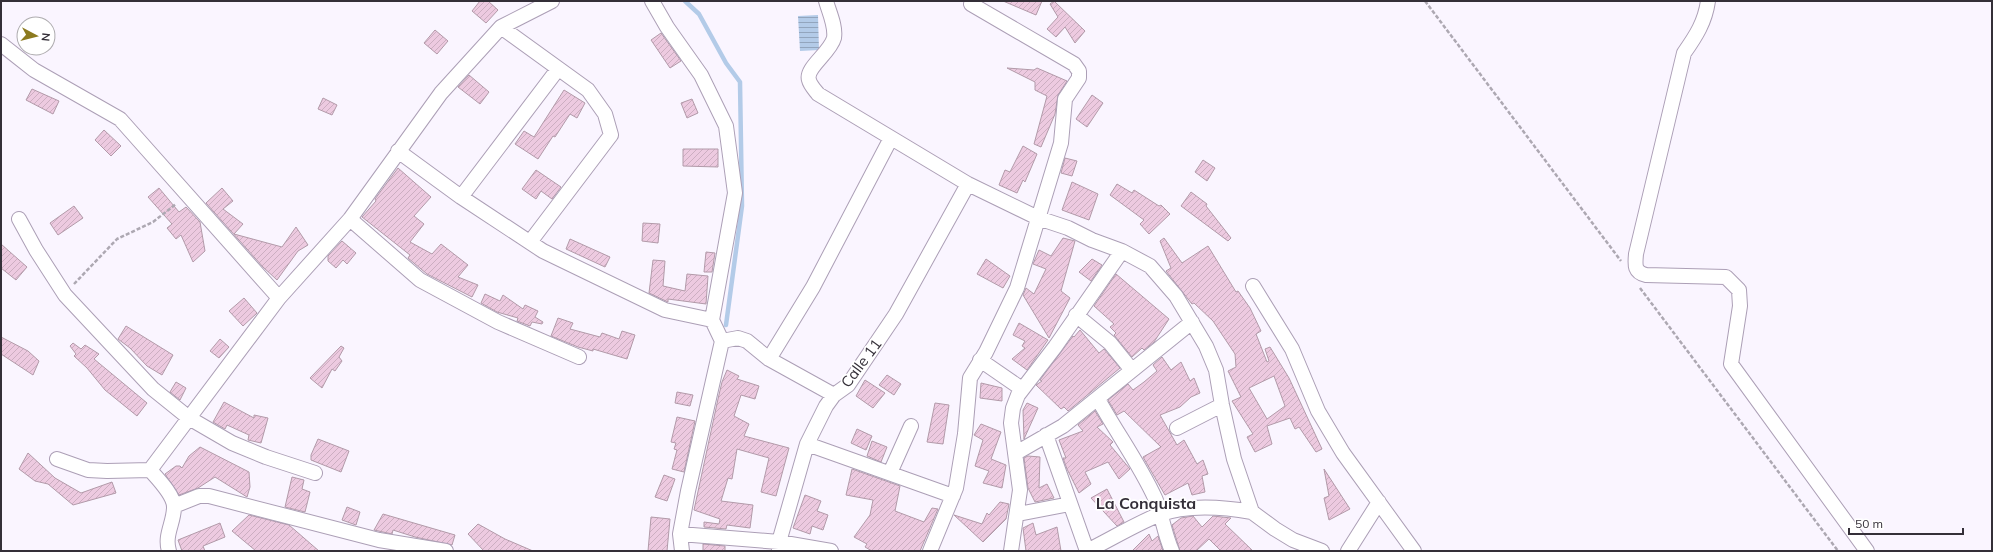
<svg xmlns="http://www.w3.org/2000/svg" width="1993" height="552" viewBox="0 0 1993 552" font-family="Mulish,sans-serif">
<defs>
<pattern id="water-rules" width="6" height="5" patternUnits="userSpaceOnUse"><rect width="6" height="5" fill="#b3cbe8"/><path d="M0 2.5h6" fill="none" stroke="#92a5bd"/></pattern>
<pattern id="building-hatch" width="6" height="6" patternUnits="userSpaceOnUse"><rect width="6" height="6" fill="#edcae0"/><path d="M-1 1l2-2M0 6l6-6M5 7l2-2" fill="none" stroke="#ccaec1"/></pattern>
</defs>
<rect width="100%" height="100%" fill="#faf5ff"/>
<path fill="url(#water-rules)" d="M818 15 819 50 800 51 798 16Z"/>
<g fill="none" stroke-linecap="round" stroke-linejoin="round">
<path stroke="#b3cbe8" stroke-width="4.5" d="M685 1 699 14 726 63 740 82 742 206 726 325"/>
</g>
<path fill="url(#building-hatch)" stroke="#b29aa9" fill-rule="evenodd" d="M480 1H488L498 10 486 23 472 11Z
M1003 1H1042L1036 15Z
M1054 1 1085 31 1075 43 1065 27 1056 37 1047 29 1058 17 1050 4Z
M435 30 448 41 437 54 424 43Z
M661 33 681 61 670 68 651 40Z
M1007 68 1034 70 1037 68 1067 81 1058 95 1055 114 1041 147 1034 144 1047 96 1035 90V82Z
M469 75 489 92 480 104 458 87Z
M32 89 59 101 53 114 26 100Z
M564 90 585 103 577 118 570 114 555 137 553 136 538 159 515 144 524 131 534 137Z
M1092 95 1103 103 1087 127 1076 119Z
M323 98 337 105 332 115 318 109Z
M692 99 698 113 687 118 681 103Z
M104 130 121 146 111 156 95 140Z
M1023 146 1037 154 1025 182 1023 180 1017 193 999 185 1005 170 1010 172Z
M683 149H718V167L683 166Z
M1065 158 1077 161 1072 176 1061 173Z
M1203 160 1215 168 1207 181 1195 172Z
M398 168 431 197 414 216 424 224 410 242 432 254 441 244 468 265 458 277 478 285 472 297 427 274 408 258 410 255 362 217 376 201 375 199Z
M536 170 561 187 552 199 541 191 536 199 522 189Z
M1072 182 1098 194 1089 220 1062 210Z
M1117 184 1132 193 1134 190 1159 206 1161 205 1170 214 1149 234 1140 224 1144 220 1110 195Z
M159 188 179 212 186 207 200 222 205 251 193 262 181 235 176 239 167 228 172 224 148 197Z
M222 188 233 201 223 209 243 224 234 234 282 247 296 227 308 245 298 251 277 280 263 267 206 203Z
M1191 192 1207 204 1206 206 1231 238 1228 241 1181 206Z
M74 206 83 218 58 235 50 223Z
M643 223 660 224 658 243 642 241Z
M1063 238 1075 241 1061 291 1070 298 1049 338 1023 295 1026 288 1034 294 1046 269 1033 264 1039 250 1051 256Z
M1164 238 1182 263 1208 246 1236 292 1238 291 1250 308 1261 331 1256 334 1267 362 1269 361 1265 349 1270 347 1289 378 1322 449 1316 452 1299 427 1295 429 1290 418 1267 426 1272 444 1255 452 1247 437 1253 434 1232 401 1241 397 1228 371 1236 367 1235 354 1213 321 1194 303 1192 304 1166 271 1171 268 1160 241ZM1274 376 1285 406 1267 419 1249 388Z
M570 239 610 257 605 267 566 249Z
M342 241 356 253 347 264 343 260 336 268 328 261V256Z
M1 244 27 267 16 280 1 268Z
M706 252 715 253 712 272H704Z
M986 259 1010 276 1003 288 977 274Z
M1092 259 1102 265 1091 281 1079 272Z
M653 260 665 261 663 286 685 291 687 274 708 276 706 304 668 299V302L649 293Z
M1116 274 1169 319 1154 342 1144 350 1142 348 1132 357 1114 335 1116 333 1110 327 1114 324 1094 306Z
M485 294 500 301 503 295 523 309 525 305 538 311 535 317 543 322 542 324 532 322 530 326 517 321 518 318 497 312 481 303Z
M244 298 257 313 243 326 229 311Z
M558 318 573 323 570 329 600 337 602 333 619 339 622 331 635 335 627 359 593 349V351L578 347 551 336Z
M1019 323 1048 340 1027 370 1012 359 1025 348 1022 346 1025 341 1013 335Z
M126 326 173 355 162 375 147 366 130 348 118 339Z
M1080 330 1099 353 1104 349 1120 368 1068 411 1064 407 1061 409 1036 385 1042 381 1040 380 1073 336 1074 337Z
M1 337 28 351 39 361 33 375 1 354Z
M220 339 229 347 219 358 210 351Z
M73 343 81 349 85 345 99 354 94 359 147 403 137 416 105 390 87 368 74 356 76 354 70 346Z
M341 346 344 348 339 357 342 361 335 371 332 369 322 388 310 378Z
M1162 357 1171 370 1181 362 1190 381 1194 378 1200 393 1191 397 1180 407 1160 415 1177 445 1184 440 1197 464 1203 460 1208 474 1202 476 1205 492 1192 495 1188 483 1165 495 1143 457 1161 447 1124 411 1117 415 1108 400 1128 384 1133 390 1144 382 1157 371 1153 365Z
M727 370 739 376 737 379 759 386 755 399 741 395 734 416 749 424 744 436 789 448 776 496 761 492 769 458 737 449 732 479 728 478 721 501 753 505 750 528 727 525 726 529 704 527V522L719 524 720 519 694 510 718 399 722 382Z
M887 375 901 384 894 395 879 385Z
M865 380 885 393 873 408 856 396Z
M176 382 186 388 180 400 170 392Z
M981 383 1002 388V401L980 398Z
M677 392 693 395 690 406 675 403Z
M224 402 254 418V415L268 418 261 443 248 440 249 435 227 425 225 429 213 422Z
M935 403 949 405 943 444 927 442Z
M1027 403 1038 408 1024 439 1023 410Z
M1095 411 1103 424 1097 427 1113 442 1110 445 1130 469 1119 479 1108 462 1085 472 1091 484 1079 493 1067 469 1063 458H1066L1059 440 1083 431 1078 425Z
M677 417 695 421 684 472 672 469 677 450 674 449 676 443 671 442Z
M981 424 1001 432 991 459 1006 465 1002 488 983 483 989 471 975 466 983 440 974 435Z
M857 429 872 436 866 450 851 443Z
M318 439 349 451 341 472 311 460V455Z
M872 441 887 447 881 462 867 456Z
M200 447 249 472 250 487 247 497 215 477 198 488 179 495 165 474 176 466H180L182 468 189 456Z
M28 453 55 478 81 493 112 482 116 493 73 505 48 484 35 481 19 469Z
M1028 456 1040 457 1039 488 1047 484 1054 498 1035 502 1028 488 1024 458Z
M852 469 900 486 895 511 924 522 932 508 938 509 920 551H872L865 547 867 544 854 537 870 515 873 500 846 495Z
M1324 469 1350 509 1329 520 1324 498 1329 496Z
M664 475 675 479 667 501 655 497Z
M292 477 304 480 302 489 310 492 305 512 285 507Z
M1107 489 1124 522 1117 526 1091 498Z
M805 495 821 501 817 511 828 515 823 530 812 526 810 534 793 528Z
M1000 502 1009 504 1006 519 983 542 954 515 982 524 987 513 989 515Z
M347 507 360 512 356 525 342 520Z
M383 514 455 535 452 545 415 537 393 530 392 534 374 530Z
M249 515 289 525 319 551H256L232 531Z
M1193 516 1202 527 1213 516 1231 518 1225 524 1253 551H1221L1209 539 1196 551H1180L1172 525 1181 518Z
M651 517 670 519 667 551H648Z
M220 523 225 537 203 546 205 551H182L178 540Z
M1033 523 1036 535 1057 527 1061 551H1026L1023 528Z
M478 524 505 539 533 551H484L468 534Z
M1149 534 1152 541 1158 536 1163 551H1132Z
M703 544 725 546V551H703Z"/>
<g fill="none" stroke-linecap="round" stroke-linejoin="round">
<g stroke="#ac9fb6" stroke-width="16">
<path id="minor" d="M652 1 667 27 701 75 726 126 735 193 712 320 722 341 688 491 680 534 682 551
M826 1C829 12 836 26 834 38 830 53 805 68 809 80 810 85 815 90 818 94L968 184 1038 218 1068 228 1092 240 1122 251
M1708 1C1705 22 1696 36 1684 53L1636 254C1635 265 1634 272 1646 275L1726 277 1739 290 1740 306 1731 364 1867 551
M501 27 588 90 605 114 611 135 530 242
M1 44 34 70 120 119 279 298
M398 151 461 197 543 251 665 310 712 320
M461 197 558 69
M19 219 36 250 65 295 153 389 189 418 232 443 266 457 315 473
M350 219 420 280 498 322 579 357
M1253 286 1292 349 1318 411 1343 453 1414 551
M1076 315 1110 343 1131 369
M722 341 738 338 747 341 769 359 834 395
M769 359 813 287 891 138
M980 360 1022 389
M1098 399C1116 432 1139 463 1155 498 1162 514 1164 533 1172 551
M1177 428 1222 405
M1046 435 1087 551
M807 444 953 496
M1016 453 1063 426 1192 322
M57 459 88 470 107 471 150 470
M150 470 279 298 350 219 441 93 501 27 552 1
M150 470C158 479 174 495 174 507 174 523 164 535 169 551
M890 473 911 426
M174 506 199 496H209L379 540 446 551
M1018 514 1070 504
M680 534 779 542 831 551
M779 551V542L807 444 826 406 834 395 848 385 896 314 968 184
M930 551 956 488 965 434 970 378 986 352 1017 288 1061 143 1065 99 1079 78V71L1074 64 971 4
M1011 551 1020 490 1011 423 1013 408 1018 395 1055 347 1122 251 1150 266 1176 296 1206 346 1216 370 1222 405 1234 459 1252 512 1275 529 1293 540 1322 551
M1087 551C1111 539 1134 525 1158 515 1187 504 1223 507 1252 512
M1348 551 1379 502"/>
</g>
<path stroke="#ada8b2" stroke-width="2.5" stroke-dasharray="4 2" stroke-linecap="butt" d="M1425 1 1621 261
M74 284 117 239 153 222 176 204
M1640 288 1838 551"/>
<use href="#minor" stroke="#fff" stroke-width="14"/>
</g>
<g text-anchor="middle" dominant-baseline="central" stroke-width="3.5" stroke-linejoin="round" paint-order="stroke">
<g font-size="15" fill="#342f38" stroke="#fff">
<text transform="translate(861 363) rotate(-53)">Calle 11</text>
</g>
<g font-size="16" font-weight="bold" fill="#342f38" stroke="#fff">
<text x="1146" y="503">La Conquista</text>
</g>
</g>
<rect width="1993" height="552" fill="none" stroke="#342f38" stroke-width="4"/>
<g transform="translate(36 36) rotate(97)"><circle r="19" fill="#ffffff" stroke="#aeacaf"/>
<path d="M0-3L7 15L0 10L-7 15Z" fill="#8c7a1f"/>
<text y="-6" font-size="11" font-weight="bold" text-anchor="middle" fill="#342f38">N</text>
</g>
<path d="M1849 528v6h114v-6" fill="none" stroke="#342f38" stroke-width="2"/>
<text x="1855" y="528" font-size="12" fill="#342f38" stroke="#ffffff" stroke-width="3" paint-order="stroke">50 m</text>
</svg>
